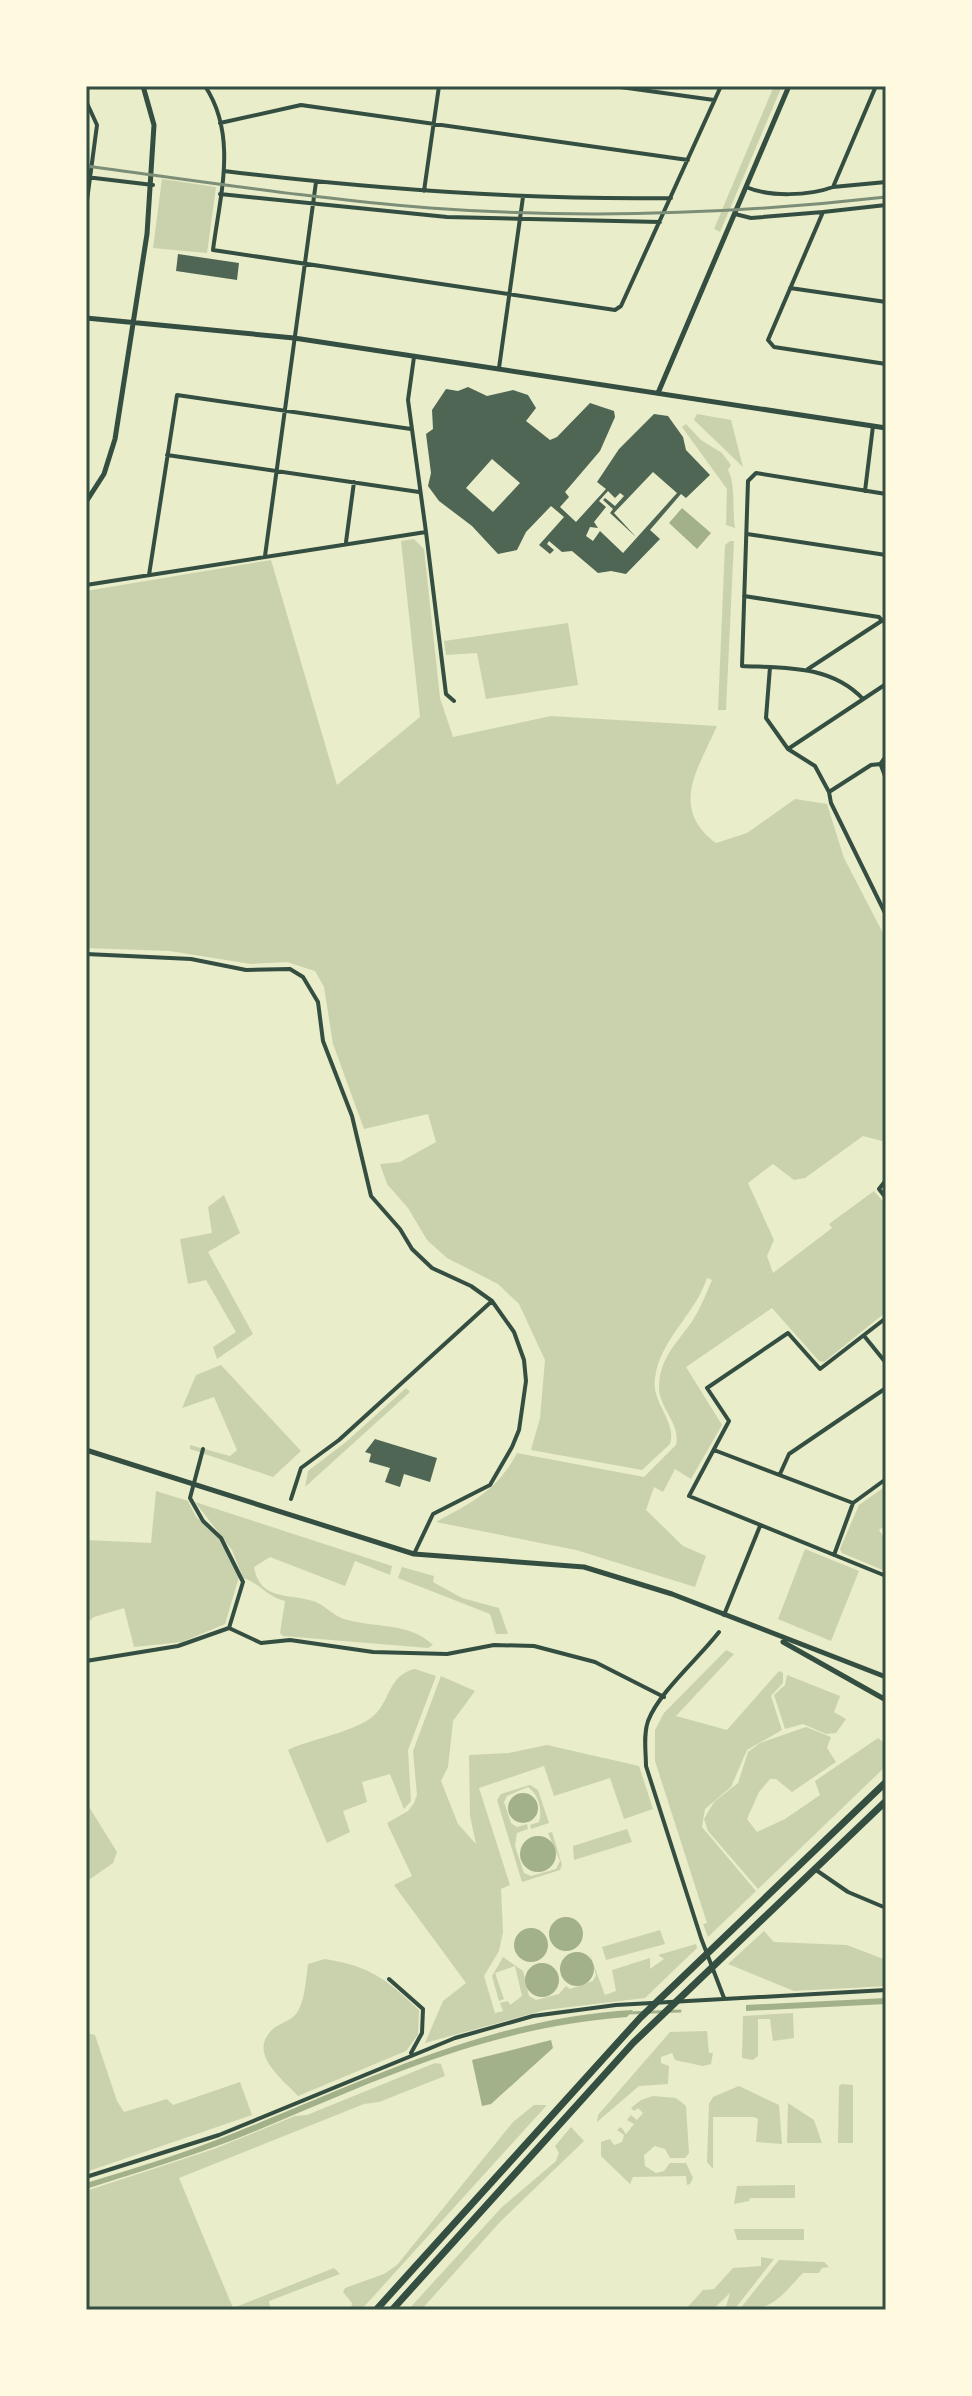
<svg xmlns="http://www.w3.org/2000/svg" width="972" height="2396" viewBox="0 0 972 2396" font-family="Roboto,sans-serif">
<rect width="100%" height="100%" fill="#e9edc9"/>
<path fill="#cad2ad" d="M774 86H782L720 232 714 229Z
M162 179 216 187 207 253 153 248Z
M697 414 731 420 743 467 694 420Z
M686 424 701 440 722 453 731 465 728 470C736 484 732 511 735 528L726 525 727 489 682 427Z
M414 539 424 549 440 698 453 737 551 716 717 726C698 769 669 808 716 843L747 833 795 799 827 804 844 858 886 939V1142L863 1136 805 1178 794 1180 773 1164 748 1183 774 1240 767 1256 773 1273 832 1228 829 1224 874 1191 886 1205V1312L824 1362 819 1361 772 1308 686 1367 722 1425 691 1479 675 1469 663 1492 654 1487 646 1510 683 1546 706 1556 695 1587 576 1550 436 1522C471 1503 498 1490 517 1453L644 1477 676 1445C681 1422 658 1408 659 1386 660 1357 678 1342 693 1320 701 1307 706 1294 712 1280L707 1278C695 1315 660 1339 655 1378 651 1403 677 1421 670 1444L642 1470 531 1450 540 1418 545 1360 519 1304 498 1284 447 1258 427 1240 408 1208 387 1184 380 1164 400 1162 436 1142 428 1114 364 1129 333 1044 324 987 315 971 287 962 251 964 170 951 86 948V591L271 560 337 785 420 717 401 541Z
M730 541H734L726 710H718L725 545Z
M568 623 578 685 486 699 477 653 446 655 444 641Z
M224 1195 240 1233 208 1252 253 1334 217 1359 213 1347 236 1332 206 1280 188 1284 180 1239 212 1233 208 1207Z
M221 1365 301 1451 273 1477 190 1449V1445L230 1456 237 1450 214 1397 182 1408 196 1375Z
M406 1388 410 1392 305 1487 308 1471 346 1442Z
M886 1486V1525L879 1530 886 1541 885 1571 842 1553 840 1549 859 1505Z
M156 1491 188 1501 196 1517 219 1539 239 1577 225 1624 182 1642 134 1647 124 1608 94 1617 86 1624V1540L151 1543Z
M195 1502 392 1566 390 1575 355 1561 345 1586 270 1557 254 1567C260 1601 287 1593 313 1601 324 1604 332 1615 344 1619 373 1628 410 1622 433 1645L428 1648 283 1636 280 1633 285 1601C267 1597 260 1583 243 1578L232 1550Z
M805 1549 859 1571 831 1641 778 1619Z
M402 1567 434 1576 433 1582 462 1598 499 1608 508 1634H496L490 1614 398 1578Z
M726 1650 734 1654 676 1716 727 1730 779 1671 783 1673V1683L771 1696 782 1730 747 1750 731 1787 705 1809 702 1827 756 1891 708 1937 703 1924 707 1923 655 1761V1730L664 1713Z
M415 1669 436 1676 408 1750 411 1801 404 1809 390 1774 362 1782 367 1802 343 1811 350 1832 327 1843 288 1750C313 1738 348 1734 371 1718 391 1703 387 1675 415 1669Z
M787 1675 840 1696 834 1712 846 1719 836 1733 826 1734 803 1724 785 1729 774 1695 785 1685Z
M441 1676 475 1691 453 1721 448 1767 441 1781 458 1824 476 1844 470 1816 469 1755 509 1753 547 1745 639 1766 653 1809 624 1819 610 1778 554 1796 544 1766 479 1788 510 1885 501 1889 503 1932 499 1951 484 1976 495 2013 503 2011 500 2003 508 2001 510 2005 522 1996 515 1966 495 1973 504 1999 499 2001 492 1976 503 1957 523 1971 529 1996 536 2000 559 1994 566 1986 570 1989 593 1981 596 1975 589 1952 605 1995 616 1991 612 1970 650 1958V1969L664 1959 658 1955 696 1944 697 1948 645 1998 545 2010 425 2043 443 2001 466 1983 394 1885 412 1876 387 1823 408 1811 414 1803 417 1795 413 1751Z
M806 1727 831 1737 827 1748 836 1762 792 1792 776 1779H770L759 1792 747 1819 757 1832 785 1819 820 1795 815 1781 878 1738 886 1744V1766L758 1889 708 1831 704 1819 714 1802 738 1783 748 1752 760 1743Z
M530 1785 538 1790 549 1823 531 1829 530 1825 539 1822C543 1809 538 1794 528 1787L507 1796 504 1802 511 1823 517 1827 527 1824 528 1829 517 1833 515 1846 524 1873 531 1876 556 1869 560 1861 548 1833 552 1832 562 1865 560 1870 522 1882 497 1800 501 1794Z
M86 1802 117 1852 113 1863 86 1882Z
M627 1829 632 1842 574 1860 573 1846Z
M660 1930 665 1944 606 1960 602 1947Z
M764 1931 774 1942 847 1945 886 1960V1986L794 1991 728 1964Z
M325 1959C370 1966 386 1979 419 2010L418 2035 406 2051 298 2096C281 2078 246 2052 274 2028 281 2023 290 2021 296 2014 305 2003 306 1978 308 1964Z
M793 2013 794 2038 773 2041 770 2019H758V2056L753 2060 742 2058 743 2016Z
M707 2031 709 2053H713L711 2064 703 2066 675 2060 672 2053 661 2057V2063L669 2066 668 2084 639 2086 597 2122 598 2115 670 2032Z
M86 2033 95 2035 117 2101 124 2112 167 2099 173 2105 240 2082 252 2115 86 2172Z
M435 2063 441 2064 445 2076 379 2102 364 2104 179 2178 233 2308 334 2268 340 2274 269 2301 270 2307 265 2310H86V2191L214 2149 295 2116 307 2115Z
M842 2084 853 2085V2143H838L839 2086Z
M739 2086 779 2105 782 2144 756 2142 758 2119 754 2117H713V2169L707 2162 709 2104 713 2097Z
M653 2096 676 2098 686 2106 689 2153 685 2158H670L665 2149 655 2146 644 2155 645 2166 656 2173 664 2171 670 2163H686L693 2178 690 2184 687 2185 686 2176 633 2177 630 2184 601 2156V2142L610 2139 614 2145 622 2142 624 2135 617 2130 621 2127 626 2134 634 2124 627 2120 631 2115 637 2120 643 2113 638 2108 634 2111 631 2108 641 2100Z
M788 2103 814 2120 822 2143H787Z
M534 2105H547L361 2310H351L352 2303 343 2292 345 2288 384 2274 397 2265 513 2122Z
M571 2127 584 2141 500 2222 421 2310H408L502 2207 556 2161 559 2153 555 2146Z
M795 2185V2198H750L749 2201 734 2204 737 2186Z
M734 2229H804V2240H737Z
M761 2257 774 2259 734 2310H720L726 2307 730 2293 712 2310H685L703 2290 714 2289 733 2268 761 2266Z
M779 2260 824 2262 829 2267 822 2268 819 2273H803C780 2297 774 2310 739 2310Z"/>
<path fill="#a3b18a" d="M682 508 711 533 697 549 669 523Z
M508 1808a15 15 0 1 1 30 0a15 15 0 1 1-30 0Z
M520 1854a18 18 0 1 1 36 0a18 18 0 1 1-36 0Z
M549 1934a17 17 0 1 1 34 0a17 17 0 1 1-34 0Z
M514 1945a17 17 0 1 1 34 0a17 17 0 1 1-34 0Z
M560 1969a17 17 0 1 1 34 0a17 17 0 1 1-34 0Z
M525 1980a17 17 0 1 1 34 0a17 17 0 1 1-34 0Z
M886 1998V2004L746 2011V2005Z
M633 2010 627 2017C491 2027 381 2078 258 2130 202 2154 144 2170 86 2189V2183C132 2169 179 2155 224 2137 358 2084 486 2018 633 2010Z
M551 2040 553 2048 491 2104 482 2106 472 2060Z"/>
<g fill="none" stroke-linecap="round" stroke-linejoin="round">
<path stroke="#a3b18a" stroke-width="3" d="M628 2013 680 2011"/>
</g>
<path fill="#4f6655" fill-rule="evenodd" d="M178 254 239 263 237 280 176 271Z
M468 387 487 396 513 390 528 395 536 408 526 421 550 440 557 437 590 403 614 411 615 417 600 451 565 492 569 497 560 507 576 522 606 489 597 482 619 449 654 414 668 416 683 437 686 450 710 475 686 498 681 494 650 530 660 539 626 574 611 571 598 573 572 551 562 552 549 541 547 544 554 550 550 554 539 545 564 517 551 506 526 532 517 550 498 554 472 526 439 501 428 486 431 473 426 434 433 429 432 410 446 389 458 391ZM492 459 520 483 493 512 466 488ZM653 472 677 493 623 553 600 531 593 541 586 536 590 527 598 528 594 522 606 507 599 501 608 491 615 498 620 493 624 496 615 506 605 498 603 500 613 509 610 513 636 537 614 513Z
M375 1439 437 1458 430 1482 404 1474 400 1487 385 1482 390 1468 369 1462 371 1454 365 1452Z"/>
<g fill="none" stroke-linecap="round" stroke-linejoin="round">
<path stroke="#344e41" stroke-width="4" d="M205 86C238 136 220 195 213 250L615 310 621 306 721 86
M613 86 714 100
M876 86 833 187 886 182
M86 101 97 125 86 208
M220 123 301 105 688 160
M224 171C373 189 521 200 671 198
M86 177 153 185
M746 187C769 197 809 196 833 187
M424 191 439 86
M220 194 447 217 660 222
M886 205 823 212 768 340 774 347 886 364
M735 214 751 218 823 212
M790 288 886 302
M414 357 408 400 426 532
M499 368 523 197
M167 455 419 492
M865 491 873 426
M747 534 886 555
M346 542 354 482
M265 556 316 182
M149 575 177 395 411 429
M86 585 426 532 446 694 454 701
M744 596 879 617 882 621
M770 667 766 718 788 749
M808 669 886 618
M863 699C831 665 786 668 742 666L748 481 756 473 886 494
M881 764 871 765 829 792 831 803 886 915
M829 792 815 766 788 749 886 684
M86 954 191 959 246 970 290 969 303 977 318 1002 323 1041 352 1116 371 1196 400 1229 412 1249 432 1268 471 1286 492 1301 514 1332 524 1360 526 1381 519 1430 512 1447 490 1485 433 1514 414 1554
M886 1180 879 1189 886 1198
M886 1318 820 1369 788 1333 707 1388 729 1421 689 1496 886 1576
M865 1337 886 1363
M203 1449 190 1498 203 1521 221 1538 243 1582 229 1628
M714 1450 853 1503
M780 1474 789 1454 886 1388
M291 1499 301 1468 339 1440 492 1301
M834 1555 853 1503 886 1479
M724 1615 760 1526
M719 1632C699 1658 659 1692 648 1721 643 1735 646 1752 646 1766L701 1938 724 1998
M86 1661 178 1646 229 1628 261 1643 290 1640 373 1652 447 1654 494 1645 534 1646 595 1662 664 1697
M816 1870 848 1892 886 1908
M389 1979 423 2009 422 2033 411 2053
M86 2177 219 2135 455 2038 533 2016 616 2005 886 1990"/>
<path stroke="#344e41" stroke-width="5" d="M86 318 294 338 886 428
M658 393 789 86
M86 502 104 474 115 439 147 234 154 125 143 86
M886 757 881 764 886 777
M86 1450 414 1554 584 1567 672 1594 886 1677
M783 1642 886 1700"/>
<path stroke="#344e41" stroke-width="7" d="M376 2310 640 2018 886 1782
M392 2310 633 2043 886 1801"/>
<path stroke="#7c8e77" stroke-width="3" d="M86 166C201 181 315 199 430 208 581 219 736 214 886 197"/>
</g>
<rect width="972" height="2396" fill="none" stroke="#fefae0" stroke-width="176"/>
<rect x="88" y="88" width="796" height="2220" fill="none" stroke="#344e41" stroke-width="3"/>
</svg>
